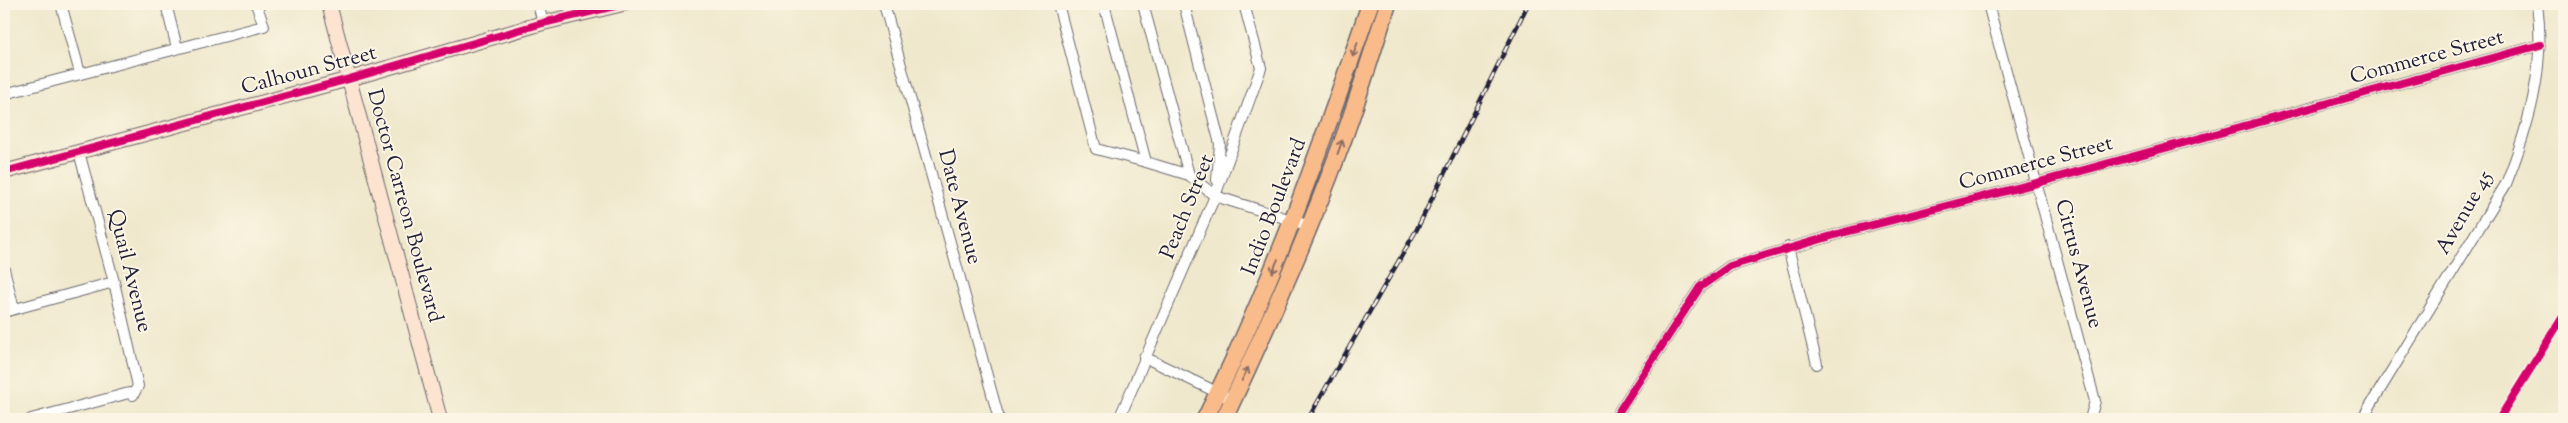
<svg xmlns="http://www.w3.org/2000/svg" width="2568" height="423" viewBox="0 0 2568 423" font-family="'Sorts Mill Goudy',serif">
<rect width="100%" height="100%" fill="#fcf5e5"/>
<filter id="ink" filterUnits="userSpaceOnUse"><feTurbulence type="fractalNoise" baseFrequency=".02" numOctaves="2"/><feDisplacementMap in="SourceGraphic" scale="10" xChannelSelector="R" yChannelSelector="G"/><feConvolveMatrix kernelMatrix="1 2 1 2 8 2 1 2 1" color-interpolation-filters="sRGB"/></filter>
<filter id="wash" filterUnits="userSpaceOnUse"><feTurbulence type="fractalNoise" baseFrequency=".0096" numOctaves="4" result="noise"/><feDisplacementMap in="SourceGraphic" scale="20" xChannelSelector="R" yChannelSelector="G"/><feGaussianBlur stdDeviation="1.12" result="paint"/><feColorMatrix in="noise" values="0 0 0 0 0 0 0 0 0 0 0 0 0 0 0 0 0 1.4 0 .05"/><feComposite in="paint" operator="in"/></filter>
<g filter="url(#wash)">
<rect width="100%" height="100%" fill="#efe8cc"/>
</g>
<g filter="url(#ink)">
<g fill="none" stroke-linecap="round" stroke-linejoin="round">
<g stroke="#6a676e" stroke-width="12">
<path id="street" d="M61 4 80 73
M166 4 177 48
M538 4 543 23
M884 4 999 419
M1058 4 1096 149 1146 162
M1104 4 1146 162 1189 175 1215 196 1310 226
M1143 4 1189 175
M1184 4 1220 144 1217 180
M1988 4 2095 401 2090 419
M4 94 264 26 256 4
M1788 247 1817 364
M4 269 14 309
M4 312 114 282
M1144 357 1233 400
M31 419 129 393 133 395 138 386 114 282 79 152
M1119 419 1215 196 1261 68 1244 4
M1614 419 1700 287 1730 266 1845 232 2037 183 2540 45
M2362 419 2506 184C2529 126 2546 67 2537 4"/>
</g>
<g stroke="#6a676e" stroke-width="16">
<path id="secondary" d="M329 4 440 419
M4 172 349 79 543 23 623 4"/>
</g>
<g stroke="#6a676e" stroke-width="19">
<path id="primary" d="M1205 419C1272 285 1322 145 1370 4
M1224 419C1266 330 1306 240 1340 148 1358 100 1372 52 1388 4"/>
</g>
<use href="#street" stroke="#fff" stroke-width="10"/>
<use href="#secondary" stroke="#fde4d1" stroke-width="14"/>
<use href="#primary" stroke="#fabb8b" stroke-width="16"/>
<g stroke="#22223b" stroke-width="4.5">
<path id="rail" d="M1308 419 1417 229 1528 4"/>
</g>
<use href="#rail" stroke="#fcf5e5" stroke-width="2.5" stroke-dasharray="8" stroke-linecap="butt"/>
<g stroke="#fcf5e5" stroke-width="11">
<path id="cycleway" d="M4 172 349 79 543 23 623 4
M1614 419 1700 287 1730 266 1845 232 2037 183 2540 45
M2499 419 2564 315"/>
</g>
<use href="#cycleway" stroke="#d6006c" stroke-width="8"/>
</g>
<defs><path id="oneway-shaft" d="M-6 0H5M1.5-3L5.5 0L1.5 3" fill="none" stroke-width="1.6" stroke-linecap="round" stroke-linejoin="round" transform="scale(1.25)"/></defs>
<g stroke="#8e6e63">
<use href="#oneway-shaft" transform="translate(1355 50) rotate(109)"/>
<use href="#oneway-shaft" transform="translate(1340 147) rotate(-70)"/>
<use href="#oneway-shaft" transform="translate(1275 266) rotate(113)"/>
<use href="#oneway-shaft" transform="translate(1245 374) rotate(-64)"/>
</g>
</g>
<g text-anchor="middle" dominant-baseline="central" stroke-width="4" stroke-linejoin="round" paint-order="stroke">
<g font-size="21" fill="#22223b" stroke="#fcf5e5">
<text transform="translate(2427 58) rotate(-15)">Commerce Street</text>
<text transform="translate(309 71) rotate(-15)">Calhoun Street</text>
<text transform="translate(2036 164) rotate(-15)">Commerce Street</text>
<text transform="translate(404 206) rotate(75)">Doctor Carreon Boulevard</text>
<text transform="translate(959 207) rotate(75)">Date Avenue</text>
<text transform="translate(1188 207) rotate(-68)">Peach Street</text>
<text transform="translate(1275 207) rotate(-69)">Indio Boulevard</text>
<text transform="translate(2465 213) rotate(-60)">Avenue 45</text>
<text transform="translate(2078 264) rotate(75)">Citrus Avenue</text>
<text transform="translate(129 271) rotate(76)">Quail Avenue</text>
</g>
</g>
<rect width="2568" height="423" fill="none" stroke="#fcf5e5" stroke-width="20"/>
</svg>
